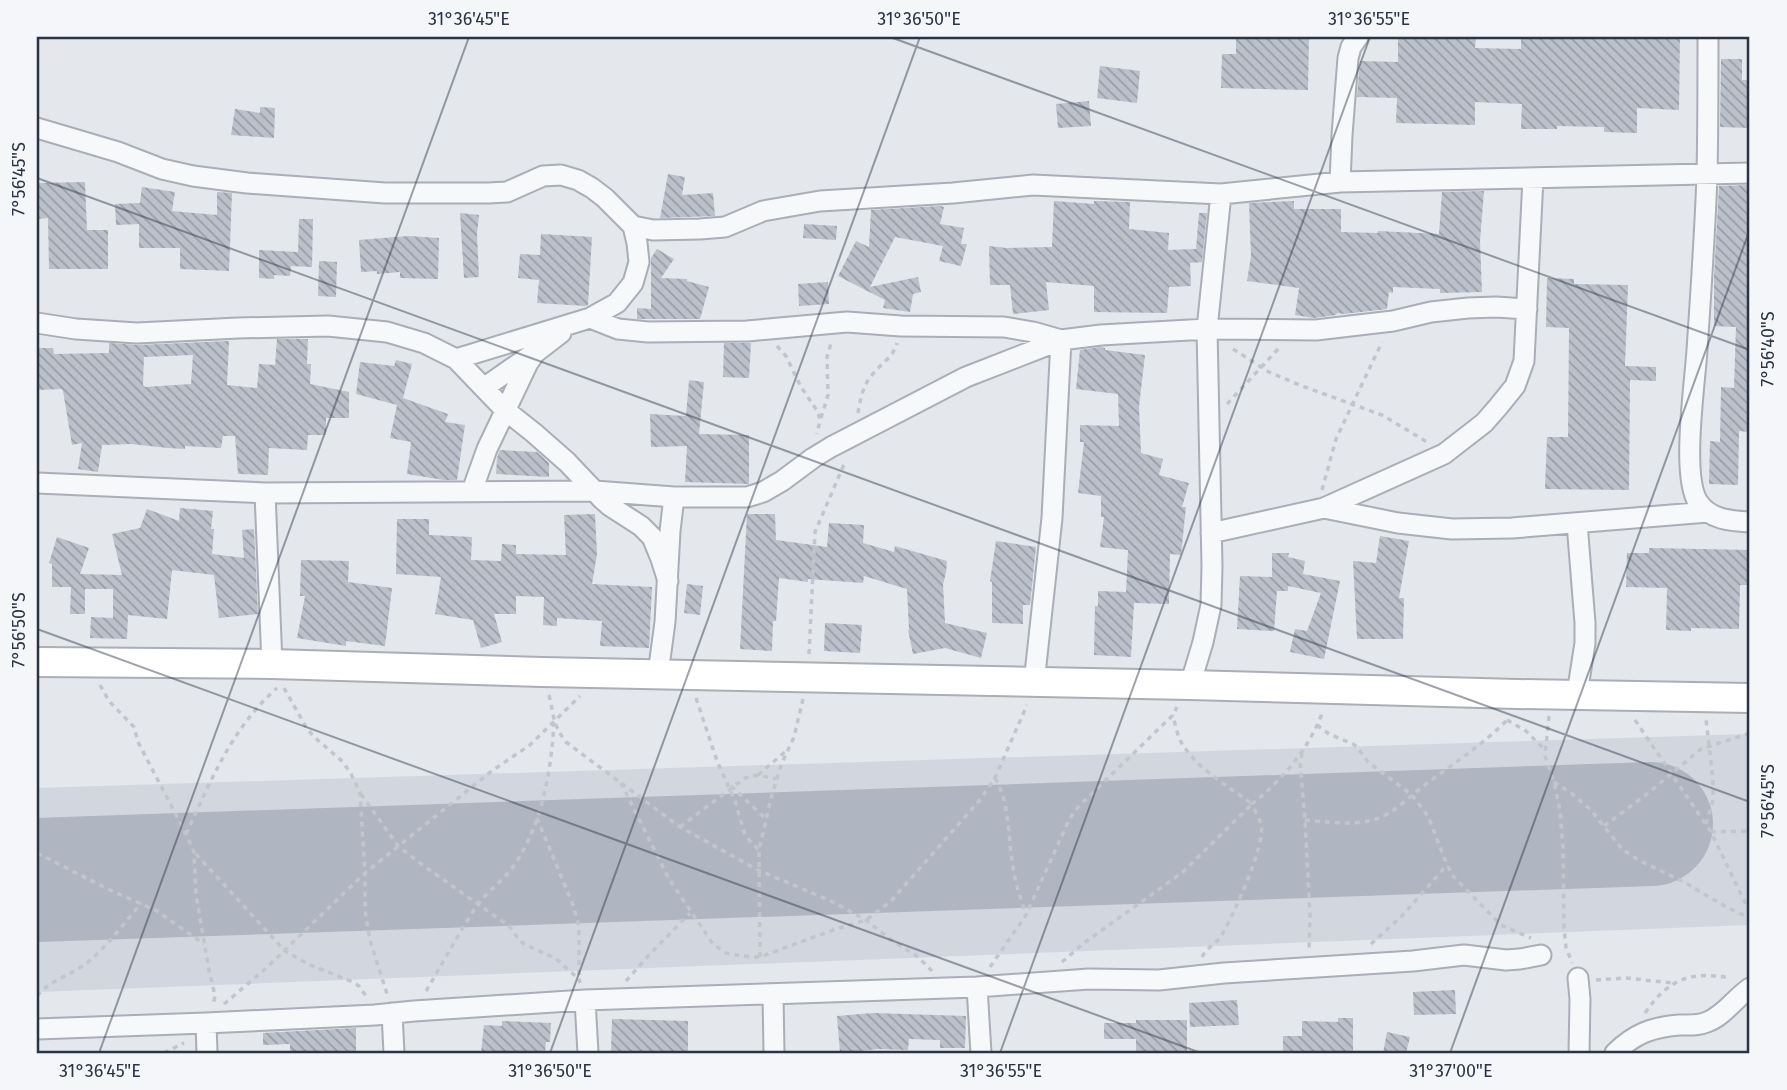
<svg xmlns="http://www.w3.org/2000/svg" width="1787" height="1090" viewBox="0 0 1787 1090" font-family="'Fira Sans',sans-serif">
<defs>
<pattern id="building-back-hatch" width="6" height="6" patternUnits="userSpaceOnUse" patternTransform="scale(1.75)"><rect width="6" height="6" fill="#bbc0ca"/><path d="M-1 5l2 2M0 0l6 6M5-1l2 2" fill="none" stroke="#989da6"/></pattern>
</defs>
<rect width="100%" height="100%" fill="#e4e7ec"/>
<path fill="#d2d6de" d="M1750 734V925L37 992V788Z"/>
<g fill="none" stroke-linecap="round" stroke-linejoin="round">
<path stroke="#b0b6c1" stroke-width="124" d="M37 880 1651 824"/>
</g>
<path fill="url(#building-back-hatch)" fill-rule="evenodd" d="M1236 37H1309L1308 90 1221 88 1222 54H1236Z
M1398 37H1476L1475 48 1521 49V37H1680L1679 110 1637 108V133L1604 132V127L1557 126V129H1521L1522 104 1475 102V125L1396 123 1397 98 1357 97 1360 61 1398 62Z
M1721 59H1742V80H1750V128L1720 127Z
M1100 66 1140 71 1137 103 1097 98Z
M1089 101 1091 126 1058 128 1056 104Z
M260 107 275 108 274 138 231 135 235 109 260 113Z
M668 174 685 177 682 195 713 193 715 216 660 218Z
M85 182 87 230H108V269H49L48 218 37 219V183Z
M1750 185V432L1739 431 1738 485 1709 484 1710 441 1720 442 1721 387 1734 388 1736 327 1714 326V277L1719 186Z
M142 187 175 192 172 211 217 215V192L232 193 229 271 180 269V248H139V224L116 225 115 204 140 203Z
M1484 191 1480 241 1482 292 1440 293V289L1393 287V293L1389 292 1387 309 1344 314 1337 313 1336 315 1314 318 1295 315 1299 288 1247 281 1251 256 1249 203 1294 201V209H1341V232L1378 233V231L1439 234 1442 192Z
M1054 201 1094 204V201L1130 202 1129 229 1169 233 1168 250 1196 249 1199 213H1207L1202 262 1190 263 1191 286 1169 287 1167 313 1094 312V286L1046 282 1049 310 1013 314 1010 285H990L989 246 1006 248 1052 247Z
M940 206 944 207 940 224 964 228 961 244H967L961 266 939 261 943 246 895 237 870 287 918 277 921 292 913 294 910 312 883 308 885 300 838 276 856 241 869 247 871 210Z
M460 213 479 215 477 234 479 277 464 278Z
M299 219H313L312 267 291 266 290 276 274 275V279L259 278V250L298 252Z
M804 224 837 226 836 240 803 238Z
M541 234 592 237 588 305 586 306 537 303 539 280 518 278 520 254 540 255Z
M408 236 439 238 438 279 400 278V272L377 274V271L361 272 359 240Z
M657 249 674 259 661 278 687 279V281L709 287 700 319H637V308L651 309V258Z
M319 261 337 262 336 297 318 296Z
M1547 278 1574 279V284L1628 285 1625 366 1656 367V381L1630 380 1629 490 1545 489 1547 437H1568L1569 328 1546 327Z
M828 282 829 304 799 306 798 284Z
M277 339H308L307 364H311L310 384 349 392V418H326V435H308L307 450 269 448 268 475 238 474 235 436H223L221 448 185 446V449L168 448 131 444 102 445 98 472 78 469 82 443 72 445 63 391 61 389 37 390V348H53L54 354 109 353V343L138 345 229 341 227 385 257 388 259 364 275 365ZM193 355 191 384 145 387 143 385 144 357Z
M724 343H751L749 378 723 377Z
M1100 347 1105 348V350L1145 355 1139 407 1141 453 1163 459 1159 475 1189 483 1182 507H1186L1181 555 1170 554 1169 604 1134 603 1131 657 1094 655 1095 606H1098V591L1126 592 1128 550 1100 547 1104 517H1101V496L1078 493 1084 442H1080V425L1119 426 1118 394 1076 389 1080 350Z
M396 360 412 364 403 398 448 414 445 422 465 425 457 480H444L407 474 411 442 390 438 397 405 356 394 360 362 394 366Z
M689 380 704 382 699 434 749 435V484L685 482 687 446 651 447 650 414 686 416Z
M500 450 537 452 549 463V477L496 474 497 458Z
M180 508 213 511 211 529H214L212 554 244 558 242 530 254 529 258 614 219 618 214 575 172 570 167 619 128 615 127 639 90 638 91 617 113 618V589H85V614H70L71 587H52V564L49 563 57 537 89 548 80 574 122 575 112 534 140 528 147 509 179 521Z
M595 514 597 554 592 584 652 587 649 648 600 646 602 621 557 618V626L543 625 544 597 516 596V614H494L502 642 481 648 473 620 435 614 441 577 396 574 397 519H429V535L472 537 471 560 501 561 502 544 516 545V554L566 555 564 515Z
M747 514H775L776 540 827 547 829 523 864 525 863 543 894 552 895 546 947 561 946 573 943 584 945 623 987 633 981 658 945 648 913 654 908 630H909L907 589 864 576 863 583 808 579V582L779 578 776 621H773L772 651 740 649Z
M1380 536 1409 541 1399 598H1404L1403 639H1357L1353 561 1376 563Z
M996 541 1036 547 1030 605H1023V624L992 623V582L990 581Z
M1649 548 1750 550V585H1740L1739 629 1691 628V631L1666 630 1667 588 1626 587 1627 553H1649Z
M1272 553H1289L1288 557 1305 561 1303 574 1340 581 1324 659 1290 652 1295 629 1307 631 1321 593 1288 586V591H1277L1274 631 1237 629 1240 576 1272 577Z
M301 560 349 561 348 582 392 588 385 646 346 641V646L297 638 305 596H300Z
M687 584 703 586 700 615 684 613Z
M825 623 862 625 860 653 824 651Z
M1455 990 1456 1014 1414 1015 1413 992Z
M1237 1000 1239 1025 1190 1027 1189 1003Z
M873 1013 966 1016 965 1048H940V1040L909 1039 908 1050 878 1049 840 1053 837 1016Z
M1338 1018H1353V1053H1283V1036H1302V1021L1338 1022Z
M612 1019 688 1021V1053H611Z
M1136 1020H1187V1053H1136V1039H1104V1023H1136Z
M502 1021 551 1023 550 1042H546L545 1053H481L484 1025 502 1026Z
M356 1028V1053H290V1044L263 1045V1033Z
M1387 1032 1410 1037 1406 1053H1383Z"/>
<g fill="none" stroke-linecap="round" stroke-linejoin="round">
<g stroke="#a9aeb7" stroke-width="23">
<path id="street" d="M1708 37C1708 83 1708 129 1707 175 1705 233 1701 291 1697 350 1695 383 1681 476 1698 502 1710 520 1731 521 1750 522
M37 128 118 152 162 169 193 176 247 183 385 193H488L507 192 543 176 561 175 578 180 592 188 605 198 633 226 653 230 700 229 725 227 763 211 820 201 953 193 1033 185 1221 194 1340 182 1750 173
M1340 182 1342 135 1348 58 1351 47 1358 37
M590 318 618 329 648 332 747 331 847 322 901 326 1004 327 1033 332 1061 340 1052 518 1034 683
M37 323 76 329 137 333 238 328 328 326 387 332 424 343 456 359 505 410 534 433 567 462 602 499 610 506 641 526 652 537 661 559 668 581
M456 359 590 318 617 303 633 283 639 262 637 243 633 226
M485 387 531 355
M37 483 265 493 595 491 674 497H747L763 492 782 481 813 458 831 447 966 377 1061 340 1101 335 1207 329 1316 330 1393 321 1431 312 1468 308 1496 307 1527 309
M472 491 487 449 528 363 535 353 561 333
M265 493 272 664
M1324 508 1398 523 1452 529 1512 528 1708 512
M1211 533 1324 508 1444 454 1484 423 1498 407 1515 386 1524 361 1533 178
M658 674 665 622 670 531 674 497
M1190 685 1203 642 1211 605 1212 566 1207 329 1221 194
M1577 694 1585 643V623L1577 523
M1578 978 1580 999 1579 1053
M977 987 981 1053
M773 994 774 1053
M585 1000 588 1053
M392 1013 394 1053
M206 1023 207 1053
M37 1029 206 1023 375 1015 414 1011 585 1000 977 987 1089 979 1159 980 1224 973 1413 961 1464 955 1506 960 1520 959 1541 955
M1615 1053C1634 1034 1652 1027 1679 1025 1689 1025 1698 1026 1707 1022 1724 1016 1735 998 1750 988"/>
</g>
<g stroke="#a9aeb7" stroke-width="32">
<path id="secondary" d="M37 662 272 664 542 672 1190 685 1517 694 1750 698"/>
</g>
<path stroke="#c2c5cb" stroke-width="3.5" stroke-dasharray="5 5" stroke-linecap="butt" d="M777 346 786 356 801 387 818 412 820 420 817 434
M1233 349 1269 372 1302 386 1382 415 1427 442
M1227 404 1279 348
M858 413C860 400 863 385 872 375 881 363 893 358 897 343
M821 418 828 395 827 357 832 340
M1322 490 1336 439 1382 342
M809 654 815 532 845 462
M100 685 109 701 134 727 138 742 186 834 194 852 196 895 209 970 215 996 213 1005
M284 688 306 727 313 736 343 762 351 774 360 793 365 873V911L370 940 388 997
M549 695C554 715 552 724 566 742L680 827 758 870 831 901 866 920 890 939 918 957 932 971
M696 698 717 761 735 801 744 832 751 843 759 850
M1549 716 1545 756 1554 782 1560 811 1563 847 1564 928 1566 947 1572 963
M1507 720 1526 731 1544 749
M1635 720 1711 832 1750 913
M1317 725 1329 734 1353 744 1357 747 1368 762 1412 795 1428 816 1447 865 1453 876 1501 925 1531 938
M1302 753 1300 763 1305 820 1310 915 1309 951
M758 775 786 751
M995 778C1009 801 1008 834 1012 860 1014 879 1020 897 1026 915
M1554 782 1571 793 1591 810 1622 849 1640 861 1682 881 1728 908 1750 918
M621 783 669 879 713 944 726 953 742 956 760 957 833 930 866 920 891 901 979 801 995 778 1027 705
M731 786 766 819
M361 794 398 846 424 866 509 926 520 941 526 945 555 958 579 979 580 983
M537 818 573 905 579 926V979
M1305 820C1328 822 1354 826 1376 819 1397 812 1411 794 1429 782 1457 761 1485 743 1509 718
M1706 824 1713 800V780L1706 719
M1604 826 1647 794 1701 749 1750 733
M680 827 745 778 758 775 776 779
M1711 832 1750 831
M186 834C211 780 232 728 277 688
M37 853 110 890 157 911 204 944
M196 854 285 951 310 965 353 982 359 986 366 996
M1371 944 1401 917 1447 865
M760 957 759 850 772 794 782 763 794 737 803 699
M1202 957C1207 947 1218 943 1223 933 1234 913 1266 845 1261 824 1259 818 1255 811 1252 804 1283 779 1309 749 1323 711
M1062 962 1084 943 1183 872 1252 804C1228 786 1197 769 1181 742 1177 734 1175 724 1173 715
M990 967 1026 915 1069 820 1078 807 1173 715 1177 707
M1596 980 1626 978 1672 983
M626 981 649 955 690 913
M426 991C443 963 458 934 476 907 486 892 502 882 513 867 542 825 551 773 554 723
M37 996C50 980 72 975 88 962 108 945 124 924 141 903
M224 1004 263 971 365 873 493 770 530 745 580 696
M1645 1013C1669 978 1691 971 1731 978
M164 1053 184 1043"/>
<use href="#street" stroke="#f7f8fa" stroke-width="19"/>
<use href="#secondary" stroke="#fff" stroke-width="28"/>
</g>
<path fill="none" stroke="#2b3445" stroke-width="2" stroke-opacity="0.45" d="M890 37 1750 350M37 178 1750 802M37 629 1201 1053M99 1053 469 37M550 1053 920 37M1000 1053 1370 37M1450 1053 1750 229"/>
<rect width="1787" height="1090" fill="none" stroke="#f4f6f9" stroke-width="77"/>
<rect x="38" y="38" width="1710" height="1014" fill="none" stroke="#2b3445" stroke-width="2.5"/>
<g font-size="18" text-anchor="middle" fill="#2b3445">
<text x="469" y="25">31°36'45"E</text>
<text x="919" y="25">31°36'50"E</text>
<text x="1369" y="25">31°36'55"E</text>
<text transform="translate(19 179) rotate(-90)" y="6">7°56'45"S</text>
<text transform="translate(1768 349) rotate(-90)" y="6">7°56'40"S</text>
<text transform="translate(19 630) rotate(-90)" y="6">7°56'50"S</text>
<text transform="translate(1768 801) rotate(-90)" y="6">7°56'45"S</text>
<text x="100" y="1077">31°36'45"E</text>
<text x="550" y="1077">31°36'50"E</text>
<text x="1001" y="1077">31°36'55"E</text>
<text x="1451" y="1077">31°37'00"E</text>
</g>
</svg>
